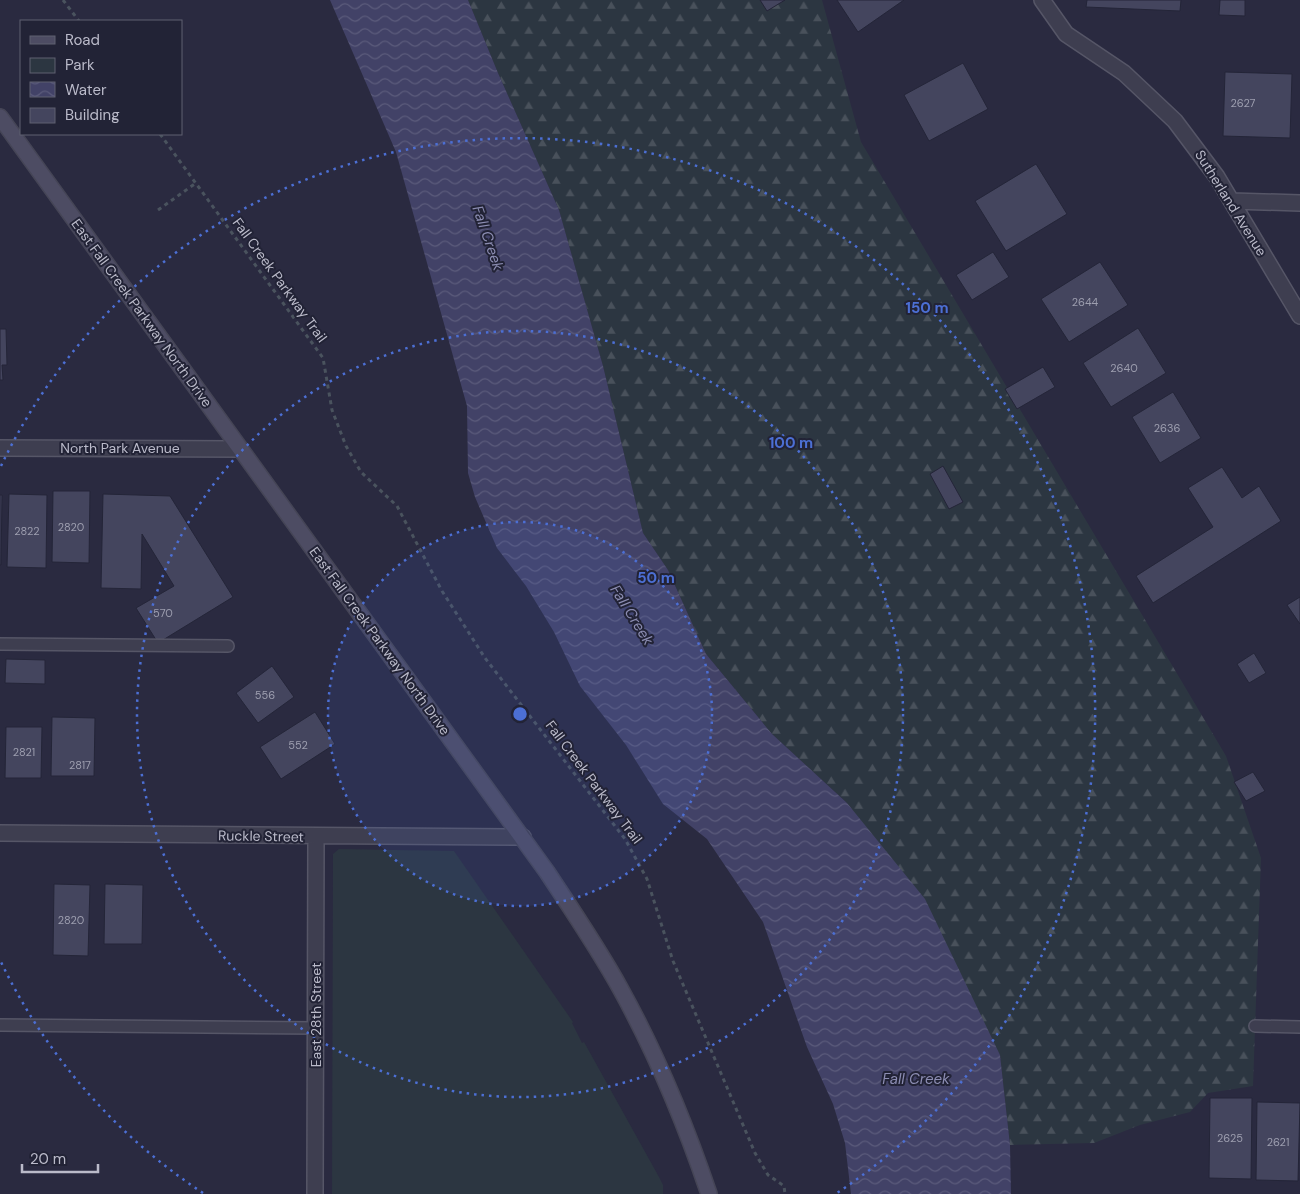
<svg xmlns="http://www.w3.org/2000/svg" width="1300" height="1194" viewBox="0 0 1300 1194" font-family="'DM Sans',sans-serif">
<defs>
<pattern id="forest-firs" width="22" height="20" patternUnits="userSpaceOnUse" patternTransform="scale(1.25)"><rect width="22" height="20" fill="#2c3641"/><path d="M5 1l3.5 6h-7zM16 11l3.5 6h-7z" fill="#49515b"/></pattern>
<pattern id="water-waves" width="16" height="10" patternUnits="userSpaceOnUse" patternTransform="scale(1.25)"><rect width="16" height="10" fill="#424267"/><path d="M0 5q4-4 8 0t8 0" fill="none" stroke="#5b5b7b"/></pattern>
</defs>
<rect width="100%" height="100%" fill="#2a2a40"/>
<path fill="#2c3641" d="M339 849 454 851 573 1022 572 1023 582 1043 584 1042 659 1177 663 1185V1194H332L333 854Z"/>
<path fill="url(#forest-firs)" d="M468 0H822L861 142 1226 756 1261 858 1253 1086 1208 1093 1190 1112 1140 1125 1094 1143 1010 1145 1000 1055 847 803 772 734 706 654 668 570 643 533 603 366 559 210 498 73Z"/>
<path fill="url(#water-waves)" d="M330 0H468L498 73 559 210 603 366 643 533 668 570 706 654 772 734 847 803 925 899 1000 1055 1010 1145 1011 1194H851L845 1143 833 1104 807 1047 763 922 707 839 663 804 626 745 580 686 554 632 526 586 497 548 475 497 468 473 467 406 396 152Z"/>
<path fill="#44455e" stroke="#242538" d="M760 0H785L767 11Z
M837 0H904L858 32Z
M1087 0H1181L1180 11 1086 7Z
M1220 0H1245V16L1219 15Z
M963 63 988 109 929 141 904 95Z
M1225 72 1292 74 1290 138 1223 136Z
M1036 164 1067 214 1006 251 975 201Z
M993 252 1009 277 972 300 956 275Z
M1100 262 1128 305 1069 342 1041 299Z
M1138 328 1166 373 1111 407 1083 363Z
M0 329H6L7 365H2L3 380H0Z
M1043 367 1055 387 1017 409 1005 389Z
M1173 392 1201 438 1160 463 1132 417Z
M943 466 963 502 949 509 930 474Z
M1222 467 1242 498 1259 486 1281 521 1153 603 1136 576 1213 527 1188 488Z
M53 491H90L89 563 52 562Z
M9 494 47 495 46 568 7 567Z
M103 494 170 496 233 597 158 643 136 608 174 586 142 534 141 589 101 588Z
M0 495H2L1 565H0Z
M1300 597V624L1287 605Z
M1254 653 1266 673 1249 683 1237 664Z
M6 659 45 660V684L5 683Z
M272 666 294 697 258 723 236 693Z
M315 712 335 744 281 779 260 747Z
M52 717 95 718 94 776H51Z
M6 727H42L41 778H5Z
M1253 772 1265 791 1246 801 1234 782Z
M54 884 90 885 88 956 53 955Z
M105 884 143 885 142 944H104Z
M1210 1098H1252L1251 1179 1209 1178Z
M1257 1102 1300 1103 1298 1181 1256 1180Z"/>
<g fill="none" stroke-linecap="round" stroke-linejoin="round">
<g stroke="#565667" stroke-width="14">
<path id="service" d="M0 644 228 646
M0 1025 316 1028
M1255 1026 1300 1027"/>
</g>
<g stroke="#565667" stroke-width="18">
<path id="minor" d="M1042 0 1066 34 1124 73 1175 121 1217 177 1300 316
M1232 201 1300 203
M0 448 240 449
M0 833 523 837
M315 1194 316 836"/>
</g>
<g stroke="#454556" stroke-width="18">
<path id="secondary" d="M0 117 547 872C572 910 598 948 620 988 656 1053 685 1123 709 1194"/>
</g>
<path stroke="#4a535e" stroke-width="3" stroke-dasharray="4 4" stroke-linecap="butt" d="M63 0 79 21
M160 134 323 358 332 410 346 446 361 472 397 506 442 591 485 658 625 839 647 879 673 961 755 1153 768 1175 784 1186 785 1194
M158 210 196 183"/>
<use href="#service" stroke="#3e3e50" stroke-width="11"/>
<use href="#minor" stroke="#3e3e50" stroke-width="15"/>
<use href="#secondary" stroke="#4d4c63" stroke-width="15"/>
</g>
<circle cx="520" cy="714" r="192" fill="#4c6fd4" fill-opacity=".12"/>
<g fill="none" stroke="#4c6fd4" stroke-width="2.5" stroke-dasharray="2.5 5">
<circle cx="520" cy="714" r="192"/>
<circle cx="520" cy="714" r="383"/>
<path d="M203 1193A575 575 0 0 1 1 962M1 466A575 575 0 1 1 837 1193"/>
</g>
<g text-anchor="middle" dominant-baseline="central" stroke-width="4" stroke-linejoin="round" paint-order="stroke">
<g font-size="11" fill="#9d9eaf">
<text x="1243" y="103">2627</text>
<text x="1085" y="302">2644</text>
<text x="1124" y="368">2640</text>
<text x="1167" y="428">2636</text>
<text x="71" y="527">2820</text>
<text x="27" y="531">2822</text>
<text x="163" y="613">570</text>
<text x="265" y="695">556</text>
<text x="298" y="745">552</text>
<text x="24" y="752">2821</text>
<text x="80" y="765">2817</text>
<text x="71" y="920">2820</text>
<text x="1230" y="1138">2625</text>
<text x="1278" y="1142">2621</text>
</g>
<g font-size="14" fill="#bbbbca" stroke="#222336">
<text transform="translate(1231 203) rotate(58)">Sutherland Avenue</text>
<text transform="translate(280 280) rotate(54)">Fall Creek Parkway Trail</text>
<text transform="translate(142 313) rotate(54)">East Fall Creek Parkway North Drive</text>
<text x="120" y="448">North Park Avenue</text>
<text transform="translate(380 641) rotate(54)">East Fall Creek Parkway North Drive</text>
<text transform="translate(594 782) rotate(53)">Fall Creek Parkway Trail</text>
<text transform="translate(261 836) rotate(1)">Ruckle Street</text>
<text transform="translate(316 1015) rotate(-90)">East 28th Street</text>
</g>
<g font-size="15" font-style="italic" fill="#8c8db2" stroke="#222336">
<text transform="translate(488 238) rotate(71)">Fall Creek</text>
<text transform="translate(632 615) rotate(58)">Fall Creek</text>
<text x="916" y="1079">Fall Creek</text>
</g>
</g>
<circle cx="520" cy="714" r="8" fill="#4c6fd4" stroke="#222336" stroke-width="2.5"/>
<g font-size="15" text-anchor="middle" font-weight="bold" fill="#4c6fd4" stroke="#222336" stroke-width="4" stroke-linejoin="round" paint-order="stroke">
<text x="927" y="313">150 m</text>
<text x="791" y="448">100 m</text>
<text x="656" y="583">50 m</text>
</g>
<rect x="20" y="20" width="162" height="115" fill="#222336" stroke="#5f6071"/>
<rect x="30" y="36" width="25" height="8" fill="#4d4c63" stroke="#5f6071"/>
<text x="65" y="45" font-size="15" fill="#bbbbca">Road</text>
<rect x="30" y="58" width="25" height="15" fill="#2c3641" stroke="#5f6071"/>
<text x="65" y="70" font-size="15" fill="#bbbbca">Park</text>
<rect x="30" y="82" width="25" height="15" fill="url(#water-waves)" stroke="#5f6071"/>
<text x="65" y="95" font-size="15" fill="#bbbbca">Water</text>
<rect x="30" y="108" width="25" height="15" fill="#44455e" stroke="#5f6071"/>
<text x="65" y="120" font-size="15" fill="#bbbbca">Building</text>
<path d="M22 1164v8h76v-8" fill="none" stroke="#bbbbca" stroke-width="2.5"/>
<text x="30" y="1164" font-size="15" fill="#bbbbca" stroke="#222336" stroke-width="4" paint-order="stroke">20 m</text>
</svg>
